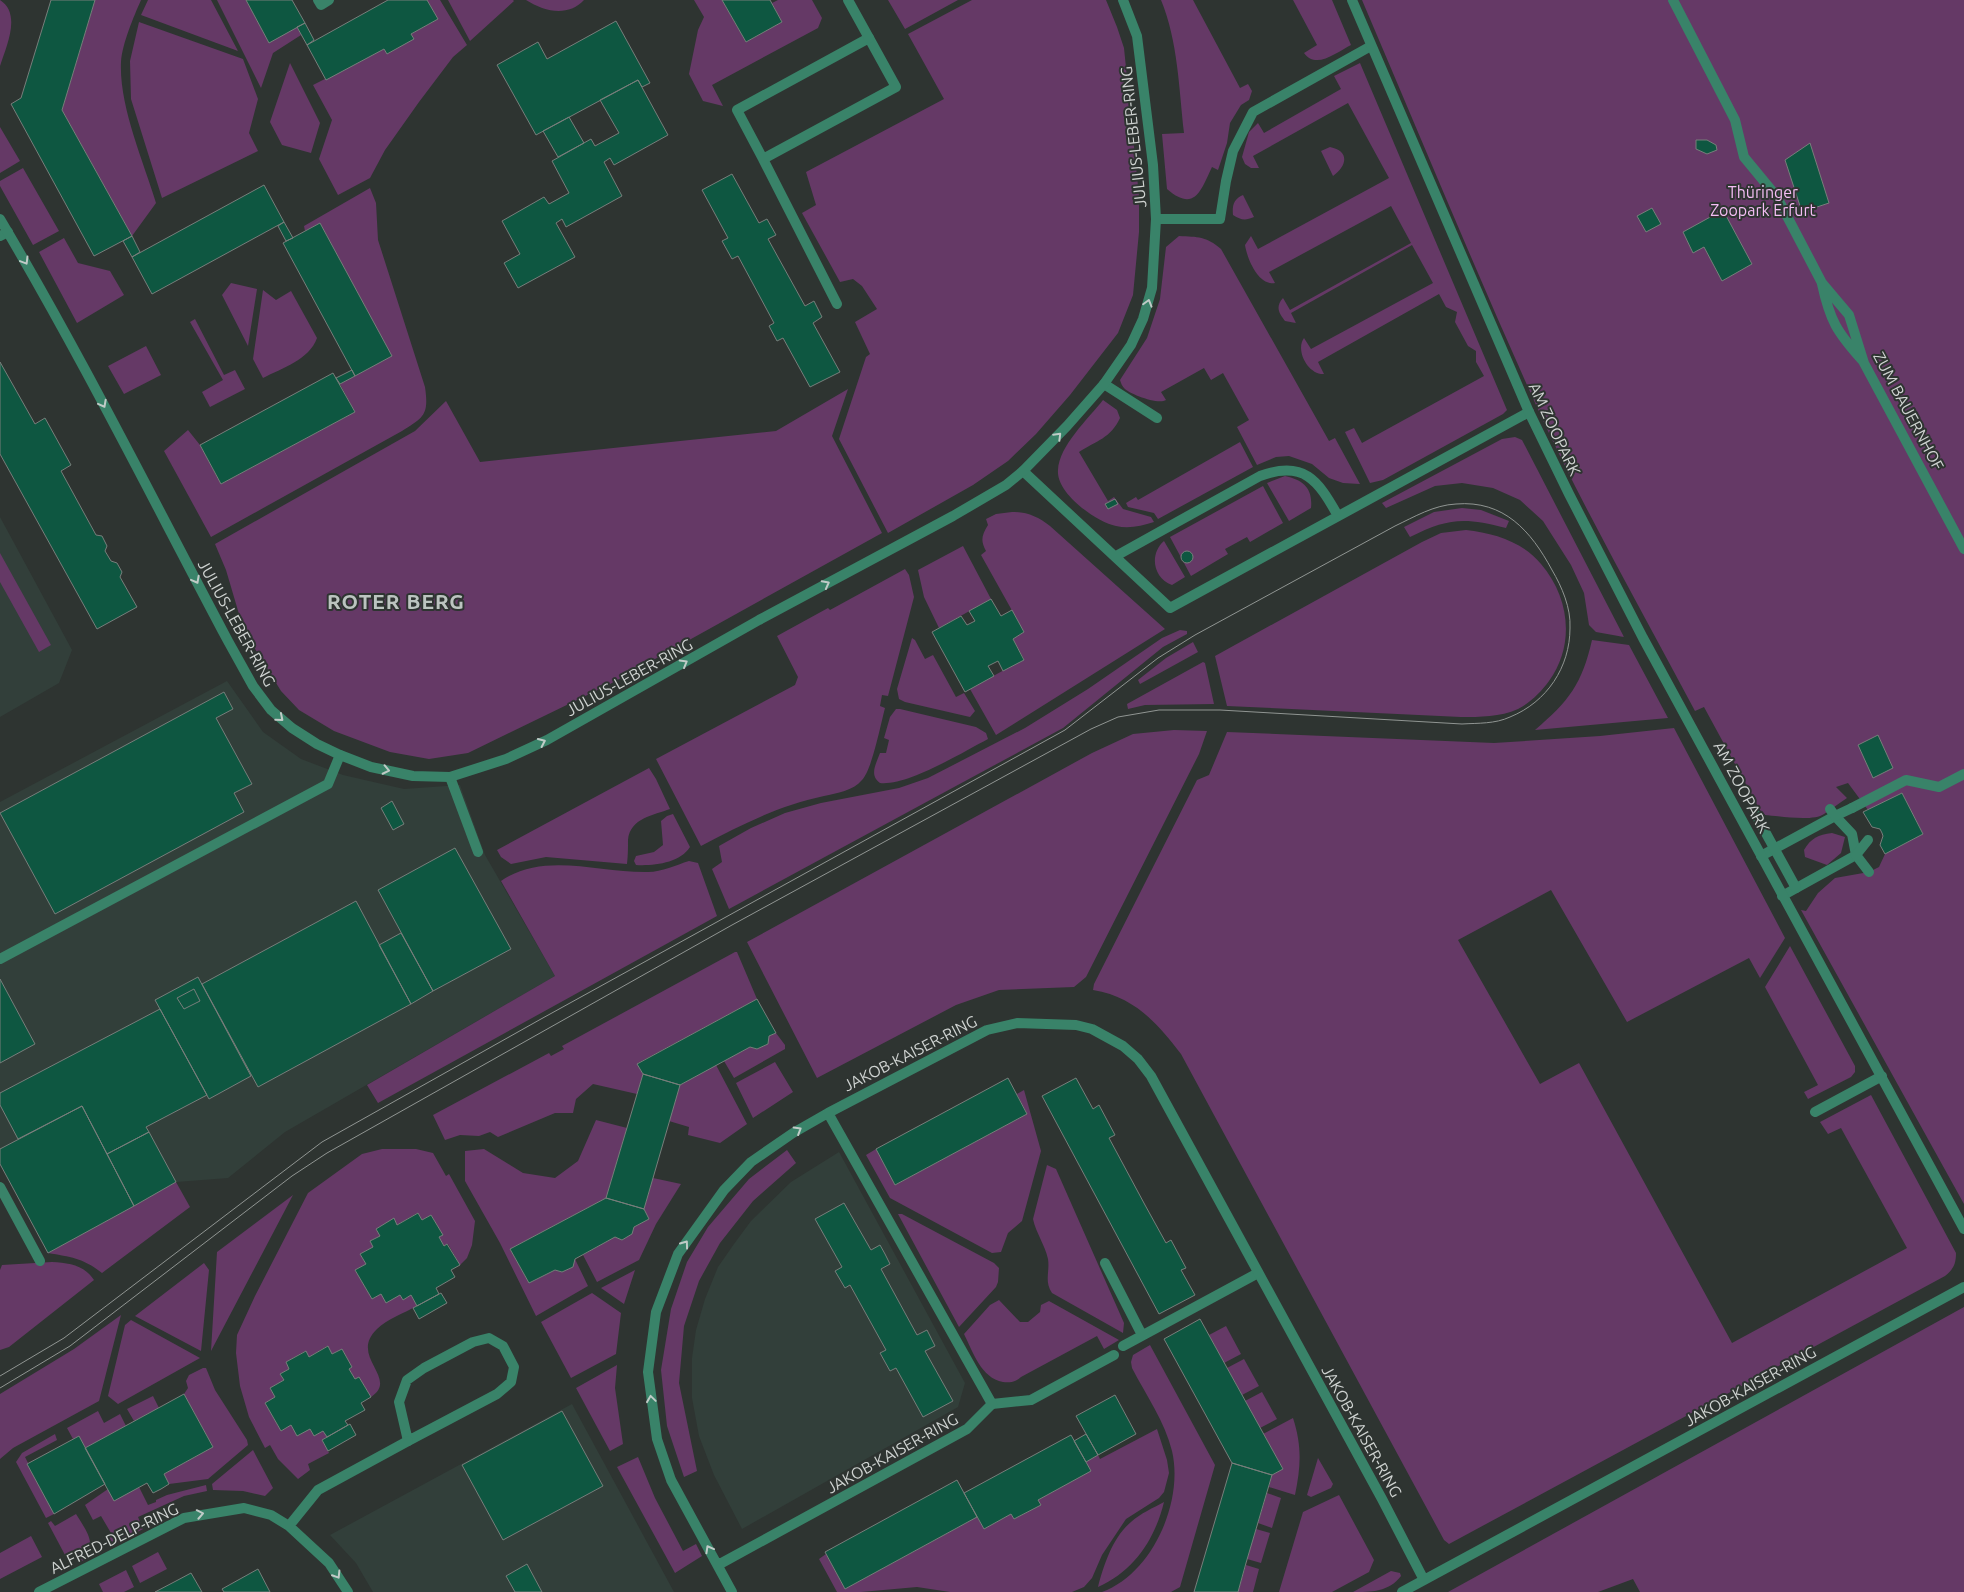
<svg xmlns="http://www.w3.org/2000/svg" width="1964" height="1592" viewBox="0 0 1964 1592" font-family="Ubuntu,sans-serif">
<rect width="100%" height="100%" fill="#2e3431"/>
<path fill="#323f3a" d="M0 517 72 650 59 683 0 717Z
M227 681 263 732 301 759 343 775 404 789 460 785 485 855 555 976 285 1132 228 1178 176 1182 48 1253 0 1164V802Z
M839 1152 965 1383 958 1407 742 1529 714 1475 699 1436 692 1398V1358L696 1330 705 1299 718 1267 734 1244 751 1221 791 1182Z
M572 1404 674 1592H373L356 1563 330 1535Z"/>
<path fill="#653966" d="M0 0C22 14 6 47 0 66Z
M95 0H141C134 16 122 44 121 62 119 106 143 160 156 203L132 236 62 110Z
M148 0H211L238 51 141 15Z
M217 0H246L269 42 297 27 301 35 273 53 261 88Z
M427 0H440L467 45 453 57 419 102 385 150 370 178 338 195 319 159 332 120 313 85 384 49 414 39 411 34 438 19Z
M448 0H513L514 1 470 41Z
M526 0H584C568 17 545 12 526 0Z
M694 0H722L746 42 782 22 772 3 778 0H812L822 18 818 28 712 85 723 106 703 101 689 74 698 30 704 17Z
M888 0H958L905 29Z
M972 0H1106L1117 27 1124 48 1139 196V232L1133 295 1118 333 1070 395 1036 434 1008 461 973 485 888 533 839 439 866 357 870 354 855 322 877 309 862 286 853 279 840 282 802 213 816 205 806 172 944 99 908 34Z
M1161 0H1193L1240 88 1248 84 1252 91 1249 100 1241 105 1230 123 1227 143 1218 170 1212 167C1201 190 1195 213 1167 189L1162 134 1184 133C1179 89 1178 41 1161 0Z
M1293 0H1332L1351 45C1337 52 1316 70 1304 53L1317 45Z
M1362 0H1964V1204L1801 910 1806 911 1818 893 1835 878 1869 872 1879 867 1885 854 1923 834 1902 793 1868 810 1848 783 1836 787 1847 798C1839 803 1832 809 1824 814 1813 822 1778 816 1765 815L1760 810 1704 707 1695 711C1643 613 1587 515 1540 414 1478 277 1421 138 1362 0Z
M139 22 243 59 258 99 249 133 258 151 162 198 131 99 130 61Z
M290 63 320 123 311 153 282 145 270 122Z
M1360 63 1507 410 1503 414 1383 480 1370 483 1345 432 1354 428 1362 443 1484 376 1476 362V351L1468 346 1455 322 1457 312 1446 307 1439 294 1318 362 1324 374C1308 375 1295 350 1304 338L1311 349 1433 283 1412 245 1291 313 1296 323 1285 321C1279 313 1275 307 1283 298L1290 310 1411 243 1391 206 1269 272 1275 283C1258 286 1247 258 1245 245L1251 236 1258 249 1389 178 1348 103 1253 156 1259 168H1251L1245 164 1242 157 1249 132 1258 123 1264 133 1341 89 1334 76Z
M0 127 20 161 0 173Z
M1330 147C1350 151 1347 166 1333 176L1321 151Z
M23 168 59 231 33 245 0 186V181Z
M370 188 376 203 378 240 425 387C429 415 424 417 402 431L211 537 164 451 188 430 200 445 221 484 355 412 340 384 391 356 320 223 305 231 304 226Z
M1243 195 1254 217C1245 221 1241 220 1233 215 1232 205 1234 199 1243 195Z
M1179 236C1198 237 1206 236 1221 249L1329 441 1335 438 1360 484 1343 483 1329 478 1312 464 1289 456 1276 457 1257 465 1237 427 1249 420 1223 373 1211 380 1204 368 1161 392 1166 400C1158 405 1129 394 1124 388 1122 386 1121 383 1120 380L1147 338 1160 299 1166 247Z
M64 238 78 263 110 271 124 295 77 323 39 252Z
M231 283 257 289 248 346 222 295Z
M263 290 276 300 291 291 317 338C309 360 282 368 263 378L253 359Z
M195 319 224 375 235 370 245 389 210 407 202 392 223 380 190 322Z
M146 346 161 375 124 394 108 366Z
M848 389 832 436 882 533 610 684 468 753 429 759 390 752 334 731 299 710 281 691 244 631 226 570 215 544 415 431 446 401 480 462 776 431Z
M1103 400 1117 410 1120 418C1111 438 1096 441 1079 452L1108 501 1114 497 1123 509 1151 517 1154 522C1141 526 1129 529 1116 526 1096 522 1056 493 1058 470 1059 446 1088 419 1103 400Z
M1515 437 1522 440 1624 637 1596 632 1589 625 1584 593 1571 565 1543 521 1520 500 1493 488 1462 483 1435 486 1386 508 1382 503 1502 439Z
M1240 442 1253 467 1158 519 1154 513 1128 507 1126 503 1136 497 1138 500Z
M1285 476C1303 480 1313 488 1311 508L1289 521 1267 483Z
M1263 486 1283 523 1250 542 1247 537 1225 549 1228 554 1191 576 1170 537Z
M1462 508 1481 510 1509 521 1506 528C1464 517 1448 518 1410 537L1404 527 1434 512Z
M1012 512C1028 512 1038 517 1050 526L1165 629 996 735 970 689 1024 659 1013 639 1024 632 981 555 986 551C980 540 982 535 988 525L986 519 996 514Z
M1466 530C1494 533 1523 542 1541 564 1570 598 1575 645 1549 681 1541 692 1530 703 1518 709 1500 717 1480 717 1461 717L1227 706 1215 656 1422 542 1441 533Z
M1164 541 1185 577 1172 585C1153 578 1149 554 1164 541Z
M963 546 991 599 939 628 924 597 918 570Z
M0 553 51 645 39 652 0 582Z
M905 569 909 575 914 597 888 696 882 695 880 706 885 708C881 723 872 770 862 780 853 791 837 793 824 796 778 806 743 824 701 846L656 759 795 685 798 677 777 636 828 608 830 610Z
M1180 630 1187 631V634L1163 647 1063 728 729 909 712 869 722 862 719 846 751 828 785 813 821 803 899 788 928 778 1025 728 1088 689 1162 638Z
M912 638 915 640 925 659 933 655 956 697 964 693 975 711 970 717 905 702 899 699 897 689Z
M1592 640 1629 645 1668 718 1535 730C1569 701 1582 684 1592 640Z
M1193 642 1198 652 1140 684 1138 680 1166 658Z
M1203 662 1205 663 1214 704 1145 705 1128 709 1127 704Z
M896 709H900L976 727 986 733 988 739C963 752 908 786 880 783 869 775 876 764 880 753H886L889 740 884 738 890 717Z
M1674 728 1785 938 1760 978 1749 958 1627 1022 1551 890 1458 940 1540 1084 1579 1063 1732 1343 1907 1248 1841 1128 1828 1134 1820 1122 1871 1095 1956 1253C1956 1263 1954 1269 1945 1276L1449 1544 1444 1540 1181 1054C1157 1023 1135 997 1093 990L1094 984 1197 780 1209 775 1227 732 1494 743 1600 736Z
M1174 730 1207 731 1199 754 1086 977 1074 987 999 990 956 1005 817 1078 747 942 1092 753 1133 734Z
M649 768 656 779 670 809C654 815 630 818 628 840 628 848 628 855 627 864L546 857 511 864 501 857 497 850Z
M673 814 690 847C680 863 654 866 636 865L634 861 636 856 654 852 663 845 661 821 667 816Z
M1832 833 1845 837 1841 853 1827 865 1805 857 1804 850C1811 838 1818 835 1832 833Z
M689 861 698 863 717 916 378 1103 367 1085 555 976 501 881C544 851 599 873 648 872 662 872 676 865 689 861Z
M1790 946 1855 1066V1072L1851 1077 1808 1099 1804 1092 1818 1085 1765 987Z
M735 952H737L757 999 638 1063 643 1074 637 1094 593 1084 576 1099 573 1113H555L498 1137 490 1132 479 1136 460 1135 445 1140 433 1115 549 1053 551 1056 564 1049 562 1046Z
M776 1033 785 1045V1049L734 1078 724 1061 750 1047 757 1049 768 1044 769 1036Z
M775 1062 793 1092 753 1118 736 1083Z
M716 1065 747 1124 720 1143 688 1135 689 1127 669 1121 680 1085Z
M1024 1090 1041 1151 1022 1221 1008 1233 1001 1252 992 1253 890 1198 866 1155 876 1149 895 1185 1027 1114 1017 1094Z
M596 1120 627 1128 606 1198 510 1249 529 1283 555 1270 562 1272 573 1267 575 1259 588 1286 536 1316 500 1243 465 1181V1151L484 1149 523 1173 555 1178 578 1161Z
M382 1149H416L433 1153 446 1176 449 1174 475 1221 472 1245 467 1258 460 1265 448 1244 444 1246 439 1237 442 1234 431 1215 422 1220 417 1213 397 1225 394 1219 376 1229 380 1236 370 1241 373 1247 360 1254 366 1264 355 1270 372 1299 381 1294 400 1295 403 1300 411 1295 417 1306C404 1313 387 1319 377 1329 348 1357 400 1378 371 1397L359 1377 355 1379 349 1369 352 1367 342 1349 332 1354 327 1346 309 1357 305 1351 286 1362 289 1369 280 1374 284 1380 270 1388 275 1397 265 1403 281 1431 291 1425 310 1429 314 1436 323 1431 327 1437 322 1440 329 1453 308 1464 310 1470 298 1479 278 1459 270 1445 265 1448 249 1417 240 1386 236 1353 237 1335 255 1296 308 1193 362 1154Z
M787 1150 796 1163 753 1201 720 1243 699 1281 684 1326 679 1383 697 1471 684 1477 667 1426 661 1370 671 1309 687 1262 708 1227 749 1179Z
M1047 1165 1056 1169 1124 1323 1123 1333 1052 1293C1044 1281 1050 1272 1048 1259 1045 1245 1036 1233 1033 1219Z
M653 1178 681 1184 656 1224 639 1260 597 1282 583 1255 615 1237 622 1240 632 1234 634 1227 649 1219 644 1209Z
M176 1182 190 1207 102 1273C83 1258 71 1257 48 1253Z
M293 1195 211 1351 217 1252Z
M898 1214H902L994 1263 999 1268 998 1282 996 1287 959 1327Z
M52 1262C69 1263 84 1265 94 1280L9 1347 0 1350V1270L2 1265Z
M204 1263 209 1270 201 1351 135 1316Z
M635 1270 624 1304 601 1288Z
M592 1293 621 1313 616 1354 571 1378 541 1322Z
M999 1300 1020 1322H1028L1040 1312 1041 1305 1049 1301 1119 1340 1104 1349 1097 1336 1021 1377C1016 1382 1009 1383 1003 1382 981 1378 973 1352 964 1334L990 1305Z
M1964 1307V1592H1640L1633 1579 1598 1592H1448Z
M121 1315 99 1401 13 1448 0 1459V1394L74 1349Z
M131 1320 200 1358 118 1404 108 1396 125 1325Z
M1226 1326 1241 1354 1224 1363 1209 1335Z
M1150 1345 1215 1465 1180 1587 1171 1592H1102C1152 1574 1184 1502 1172 1451 1165 1422 1146 1395 1132 1368L1131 1362 1133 1355Z
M1244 1359 1259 1386 1242 1395 1227 1368Z
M617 1365 615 1388 623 1444 610 1451 576 1388Z
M203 1368H206L215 1390 247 1440 248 1445 208 1479 169 1484 164 1474 213 1447 184 1394 188 1388 186 1381 189 1375Z
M1262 1392 1277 1419 1260 1428 1245 1401Z
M153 1396 159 1408 134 1421 127 1409Z
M98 1411 104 1423 120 1414 126 1426 85 1448 79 1436 73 1439 67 1428Z
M1293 1418C1302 1446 1301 1466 1295 1495L1269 1487 1272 1475 1283 1469 1263 1434Z
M1157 1429 1167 1460 1169 1473 1164 1492 1159 1498 1126 1519 1102 1555 1092 1578 1084 1587 1072 1592H950L917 1587 861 1592H837L819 1559 826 1554 845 1589 977 1517 984 1529 1011 1514 1014 1519 1041 1505 1038 1500 1090 1471 1086 1462 1098 1455 1100 1459Z
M55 1434 57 1440 25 1457 54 1514 46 1518 16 1462 22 1453Z
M253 1450 273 1488 265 1496 243 1491 213 1490 212 1484Z
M638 1457 655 1498 683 1551 696 1544 702 1556 675 1573 617 1467Z
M1318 1458 1333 1484 1331 1488 1311 1497 1307 1495Z
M206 1485 207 1491 184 1496 138 1517 143 1529 117 1543 104 1539 111 1533 101 1516 93 1520 85 1505 108 1489 139 1487 148 1505 156 1502V1500L167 1495Z
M1267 1493 1281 1498 1272 1528 1258 1523Z
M1339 1495 1374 1560 1369 1572 1332 1592H1279L1303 1512Z
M1164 1502C1155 1539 1134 1571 1098 1587 1104 1564 1113 1537 1131 1522 1141 1513 1153 1508 1164 1502Z
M76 1514C85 1529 96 1541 87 1558L82 1561 65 1555 48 1523 51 1521 55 1526Z
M1256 1529 1270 1533 1261 1563 1247 1559Z
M31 1536 42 1557 0 1579V1553Z
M158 1552 167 1569 140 1583 132 1566Z
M1246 1565 1259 1569 1253 1592H1238Z
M126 1570 134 1587 124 1592H103L99 1584Z
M1391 1571 1400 1573 1401 1576C1389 1592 1371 1592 1353 1592Z"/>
<path fill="#0e5741" stroke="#777e7b" d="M51 0H95L62 110 132 236 94 256 11 104 21 98Z
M246 0H292L305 23 269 43Z
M388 0H427L438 19 411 34 414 39 387 54 384 49 326 80 307 45Z
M722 0H770L782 22 746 42Z
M616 21 650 83 642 87 638 80 536 135 497 65 538 42 547 59Z
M305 23 314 40 307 45 297 27Z
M638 80 668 135 614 165 610 158 604 162 622 196 566 227 562 219 556 223 575 257 518 288 504 263 520 254 502 221 544 197 549 204 569 193 552 161 591 139 595 146 619 133 600 100Z
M569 117 584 143 558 157 543 131Z
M1696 140H1707L1716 145 1717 150 1707 154 1696 149Z
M1810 143 1829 203 1802 212 1785 160Z
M732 174 759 223 767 219 776 235 768 239 805 306 814 301 822 317 813 323 840 372 810 387 783 338 777 341 769 326 774 323 738 256 732 259 722 241 728 238 702 190Z
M264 185 284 222 152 294 132 257Z
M1652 208 1661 224 1646 232 1637 216Z
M1723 210 1752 264 1722 281 1704 247 1693 253 1683 232Z
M284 222 293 238 286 241 278 226Z
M320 223 392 356 355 376 283 243Z
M132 236 140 252 132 257 123 241Z
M0 362 35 424 45 418 71 465 61 471 96 535 102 536 107 546 105 551 111 561 117 563 122 572 120 577 137 607 97 629 0 454Z
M352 370 355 376 340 384 336 378Z
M333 373 355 412 221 484 200 445Z
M1115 499 1118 504 1108 509 1105 504Z
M1181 557a6 6 0 1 1 12 0a6 6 0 1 1-12 0Z
M991 599 1001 616 1012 610 1024 632 1013 639 1024 660 1003 671 998 661 988 666 994 676 965 692 932 632 961 616 967 625 975 621 969 611Z
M224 692 233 709 216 718 252 784 234 793 244 812 55 914 0 813Z
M1878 735 1893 768 1873 778 1858 745Z
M1902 793 1923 834 1885 854 1880 845 1883 836 1882 833 1880 829 1872 827 1863 812Z
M392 801 404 824 393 830 381 808Z
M455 848 511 949 433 991 378 890Z
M356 901 411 1004 258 1087 202 984Z
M401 933 433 991 411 1004 379 945Z
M198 977 251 1076 209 1099 155 1000Z
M0 979 35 1044 0 1063Z
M194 989 200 1001 184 1009 177 998Z
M757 999 776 1033 769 1036 768 1044 757 1049 750 1047 680 1085 643 1074 637 1064Z
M160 1009 207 1095 146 1127 149 1132 107 1154 82 1106 18 1139 0 1105V1093Z
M643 1074 680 1085 644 1209 606 1198Z
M1008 1078 1027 1114 895 1185 876 1149Z
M1076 1078 1093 1109 1099 1105 1115 1135 1109 1138 1145 1205 1166 1243 1171 1240 1186 1268 1181 1270 1195 1295 1159 1314 1042 1096Z
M82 1106 134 1206 48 1253 0 1164V1149Z
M149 1132 176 1182 134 1206 107 1154Z
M606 1198 644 1209 649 1219 634 1227 632 1234 622 1240 615 1237 575 1259 573 1267 562 1272 555 1270 529 1283 510 1249Z
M844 1203 871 1250 880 1245 885 1254 890 1264 881 1269 917 1335 927 1330 935 1346 925 1351 953 1401 923 1417 896 1368 890 1371 880 1353 886 1350 850 1285 845 1288 835 1271 842 1267 815 1219Z
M418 1213 422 1220 431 1215 443 1235 439 1237 444 1246 447 1244 460 1265 451 1270 455 1277 436 1288 439 1294 417 1306 411 1295 403 1300 400 1295 386 1303 381 1294 372 1299 355 1270 366 1264 360 1254 373 1247 370 1241 380 1236 376 1229 394 1218 397 1225Z
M441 1293 447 1303 419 1319 413 1308Z
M1200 1319 1283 1469 1272 1475 1232 1463 1164 1339Z
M328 1346 332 1354 342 1349 352 1367 349 1369 355 1379 359 1377 371 1397 361 1403 365 1410 345 1421 348 1425 327 1437 323 1431 314 1436 310 1429 297 1436 291 1425 281 1431 265 1403 275 1397 270 1388 284 1380 280 1374 289 1369 286 1362 306 1351 309 1357Z
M184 1394 213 1447 164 1474 169 1484 161 1489 153 1493 147 1483 114 1501 85 1448Z
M1115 1395 1136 1434 1098 1455 1076 1416Z
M562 1411 603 1486 503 1540 462 1465Z
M350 1424 356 1435 328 1451 322 1440Z
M1086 1434 1098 1455 1086 1462 1074 1441Z
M1071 1435 1091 1471 1038 1500 1041 1505 1014 1519 1011 1514 984 1529 964 1493Z
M79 1436 105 1484 54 1514 27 1464Z
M1232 1463 1272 1475 1246 1563 1238 1592H1194Z
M957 1480 977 1517 845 1589 825 1552Z
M527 1564 542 1592H515L506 1576Z
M258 1569 270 1592H224L222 1589Z
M191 1573 202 1592H155L176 1581Z"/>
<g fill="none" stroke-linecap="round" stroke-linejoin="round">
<path stroke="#398369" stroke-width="10" d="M1673 0 1735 120 1744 157 1777 197 1822 283 1849 315 1864 363 1964 549
M869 38 896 87 763 159 737 110Z
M763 159 837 304
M1156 219H1220L1226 181 1233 151 1253 112 1371 46
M0 236 8 232
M1822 284C1830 321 1837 332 1862 360
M1104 384 1157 418
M1023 471 1170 608 1529 412
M1116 556 1260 476C1304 460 1318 480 1338 516
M450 777 478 852
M1852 808 1906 780 1939 787 1964 774
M1761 856 1835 816 1852 834 1856 855 1782 896
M0 959 328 784 340 755
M1815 1112 1882 1076
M0 1187 40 1261
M1105 1263 1142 1335
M489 1338 503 1346 514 1367 511 1382 497 1394 408 1441 399 1402 407 1380 424 1368 473 1342Z
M1123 1346 1258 1273
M992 1404 1031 1400 1114 1355"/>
<path stroke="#398369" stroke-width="10" d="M1830 809 1835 816 1852 808
M1756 815 1796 888
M1868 840 1856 855 1869 872"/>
<path stroke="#398369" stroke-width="10" d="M318 0 321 5 329 0
M848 0 869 38
M1352 0 1529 412 1569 494 1643 638 1964 1229
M0 219C82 357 153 500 228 641L253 686 271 710 292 728 317 744 340 755 371 767 413 776 450 777 506 759 547 740 759 620 953 516 1006 485 1023 471 1067 426 1104 384 1131 345 1143 319 1152 288 1156 219 1153 165 1137 36 1123 0
M289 1526 318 1490 408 1441
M718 1565 967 1429 992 1404 828 1113
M39 1592 184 1518 244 1508 271 1515 289 1526 329 1563 348 1592
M732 1592 671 1480 657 1439 648 1372 656 1312 678 1254 724 1190 751 1162 793 1133 828 1113 987 1030 1017 1023 1076 1025 1092 1029 1123 1046 1138 1059 1151 1076 1382 1499 1424 1580
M1402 1592 1964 1287"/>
<path stroke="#909592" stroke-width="1" d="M0 1376 64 1338 322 1142 541 1019 1065 730 1158 658 1195 635 1395 526C1414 517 1434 505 1456 504 1504 500 1531 531 1552 570 1562 587 1571 608 1570 628 1570 667 1547 702 1510 717 1495 724 1478 723 1462 724L1220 710H1159L1118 717 1091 729 732 925 327 1153 292 1176 70 1346 0 1388"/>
</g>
<defs><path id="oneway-chevron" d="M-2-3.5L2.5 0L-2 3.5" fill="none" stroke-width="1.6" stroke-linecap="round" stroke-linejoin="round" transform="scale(1.25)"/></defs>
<g stroke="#c0cbc7">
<use href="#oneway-chevron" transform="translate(25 261) rotate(59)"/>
<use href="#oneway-chevron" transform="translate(1148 303) rotate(-74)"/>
<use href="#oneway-chevron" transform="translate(103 404) rotate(62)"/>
<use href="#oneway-chevron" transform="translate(1058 436) rotate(-45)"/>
<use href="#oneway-chevron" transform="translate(196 580) rotate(62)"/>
<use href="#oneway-chevron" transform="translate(826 584) rotate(-28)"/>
<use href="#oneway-chevron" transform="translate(684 663) rotate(-30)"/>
<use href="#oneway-chevron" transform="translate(280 718) rotate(40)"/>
<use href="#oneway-chevron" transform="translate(542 742) rotate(-25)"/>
<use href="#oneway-chevron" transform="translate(386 770) rotate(12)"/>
<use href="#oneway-chevron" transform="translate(798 1130) rotate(-31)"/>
<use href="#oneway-chevron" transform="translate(685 1244) rotate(-54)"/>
<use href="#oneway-chevron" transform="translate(651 1399) rotate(-98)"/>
<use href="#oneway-chevron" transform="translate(200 1514) rotate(-11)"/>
<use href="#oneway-chevron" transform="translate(709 1549) rotate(-119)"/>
<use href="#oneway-chevron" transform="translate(337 1575) rotate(58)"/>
</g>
<g text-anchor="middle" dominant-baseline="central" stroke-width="4" stroke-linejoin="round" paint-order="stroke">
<g font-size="16" fill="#cfd3d1" stroke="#2e3431">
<text transform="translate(1133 137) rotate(-96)">JULIUS-LEBER-RING</text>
<text transform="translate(1909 411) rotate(62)">ZUM BAUERNHOF</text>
<text transform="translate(1555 429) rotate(65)">AM ZOOPARK</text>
<text transform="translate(237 623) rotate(61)">JULIUS-LEBER-RING</text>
<text transform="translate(629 677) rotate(-29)">JULIUS-LEBER-RING</text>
<text transform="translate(1742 787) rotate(62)">AM ZOOPARK</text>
<text transform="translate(910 1053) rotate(-27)">JAKOB-KAISER-RING</text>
<text transform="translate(1750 1386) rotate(-29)">JAKOB-KAISER-RING</text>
<text transform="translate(1362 1431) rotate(61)">JAKOB-KAISER-RING</text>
<text transform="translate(892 1453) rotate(-29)">JAKOB-KAISER-RING</text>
<text transform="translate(114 1538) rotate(-26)">ALFRED-DELP-RING</text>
</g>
<g font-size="16" fill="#f4bdf4" stroke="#2e3431">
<text x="1763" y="192">Thüringer<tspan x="1763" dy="18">Zoopark Erfurt</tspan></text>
</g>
<g font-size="21" font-weight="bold" letter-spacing="1" fill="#bcc4c0" stroke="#2e3431">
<text x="396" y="601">ROTER BERG</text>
</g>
</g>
</svg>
